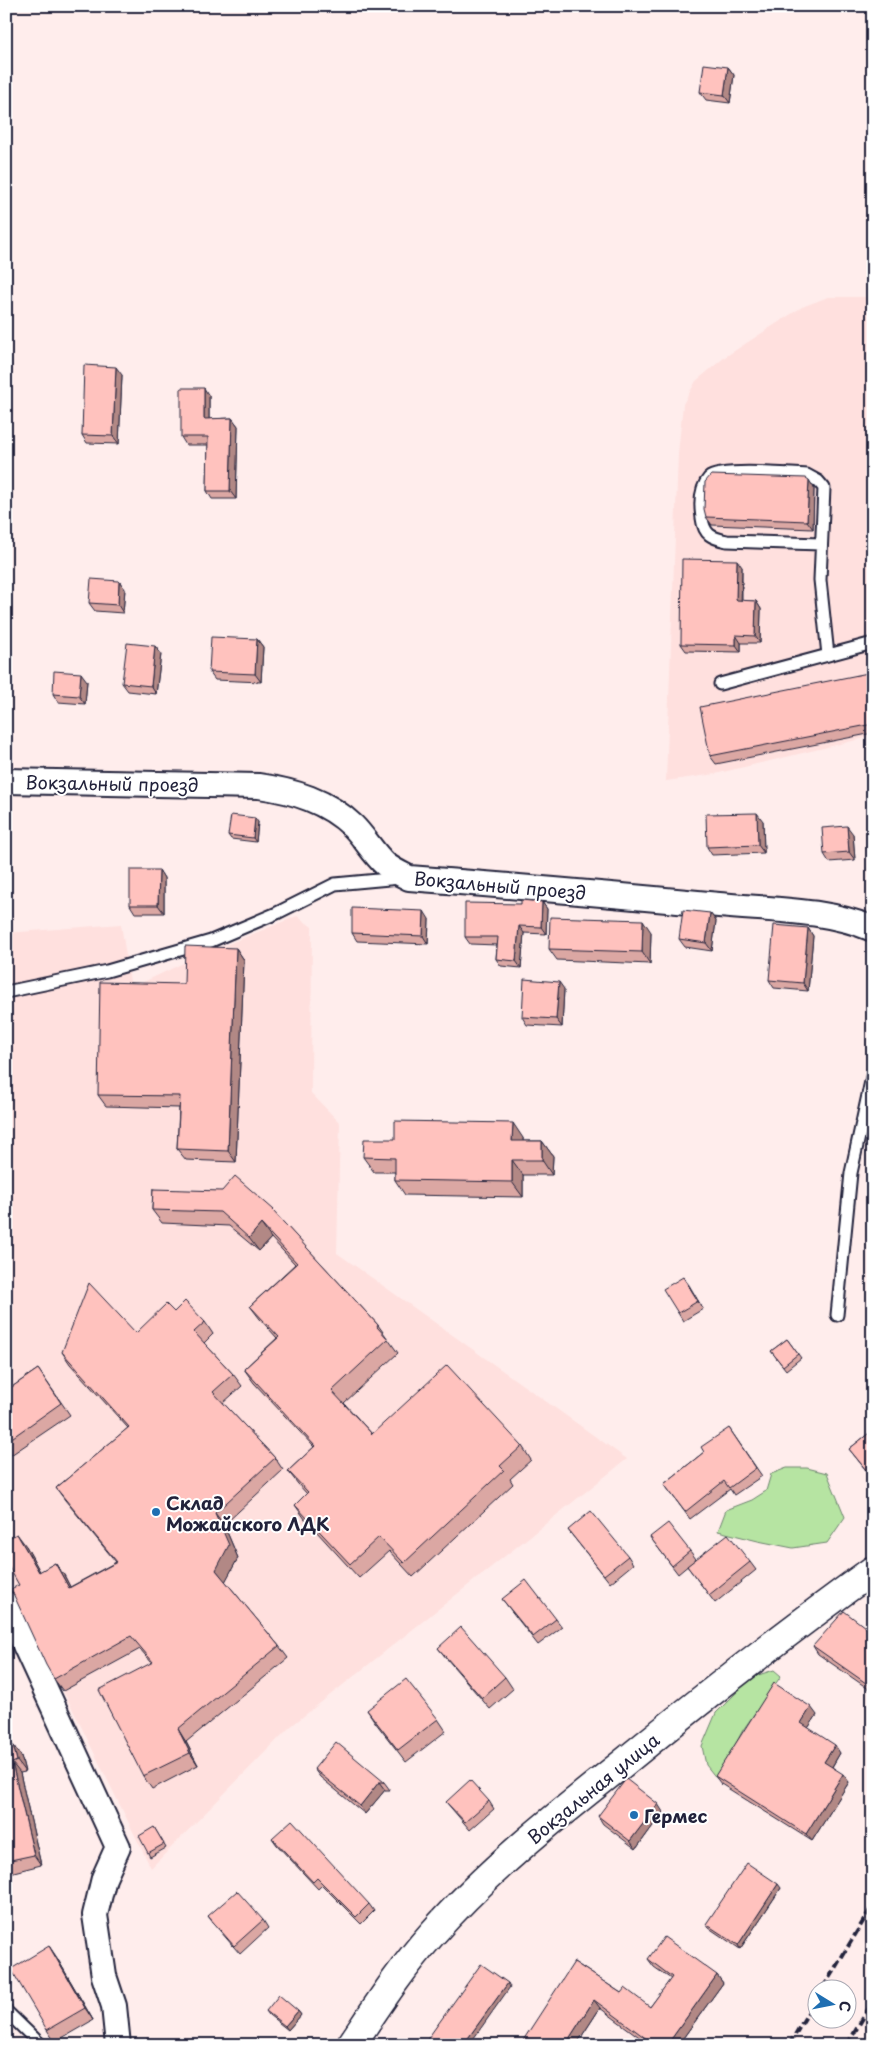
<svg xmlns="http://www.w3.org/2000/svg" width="879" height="2051" viewBox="0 0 879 2051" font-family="'Playpen Sans',sans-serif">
<rect width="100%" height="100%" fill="#ffedec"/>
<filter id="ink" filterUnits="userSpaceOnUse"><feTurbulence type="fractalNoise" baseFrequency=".02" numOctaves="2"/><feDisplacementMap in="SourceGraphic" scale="10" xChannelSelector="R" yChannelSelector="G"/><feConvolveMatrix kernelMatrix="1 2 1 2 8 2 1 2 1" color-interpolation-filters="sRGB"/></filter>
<g filter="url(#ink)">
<path fill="#ffe0de" d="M828 297H873V736L715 774 666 781 678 454 683 404 696 381 725 357 802 307Z
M297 916 312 927 311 1093 340 1123 337 1253 627 1459 290 1727 151 1868 68 1700 14 1604 22 1600 6 1573V933L121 924 131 988 194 958Z"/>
<path fill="#b6e4a2" stroke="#6c836e" d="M787 1468H807L827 1473 845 1517 827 1543 793 1548 758 1541 718 1531 726 1510 752 1500 766 1491 771 1474Z
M774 1670 781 1676 743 1730 717 1779 706 1765 702 1746 716 1713 752 1677Z"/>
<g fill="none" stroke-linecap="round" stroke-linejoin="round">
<g stroke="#22223b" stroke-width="15">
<path id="service" d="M821 544 727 541C712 538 704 535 702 518 700 505 699 489 709 478 720 468 790 474 807 475L818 481 824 488 820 580 828 655
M720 684 873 643
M6 992 107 971 211 941 277 913 335 884 400 878
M837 1315 851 1173 873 1072
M6 2011 41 2045"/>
</g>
<g stroke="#22223b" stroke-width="28">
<path id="minor" d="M6 781 259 786C294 791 327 801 353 826 365 838 373 853 385 864 392 870 401 874 409 878 512 886 616 895 719 905 770 910 826 909 873 929
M6 1604 118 1847 104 1878 95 1915 104 1976 114 2006 118 2045"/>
</g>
<g stroke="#22223b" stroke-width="31">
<path id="secondary" d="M351 2045C376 2008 401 1969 431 1935 488 1870 555 1817 622 1764 704 1697 787 1632 873 1570"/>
</g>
<use href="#service" stroke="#fff" stroke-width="11"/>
<use href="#minor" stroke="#fff" stroke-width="24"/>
<use href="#secondary" stroke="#fff" stroke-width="28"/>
<path stroke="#22223b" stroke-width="4" stroke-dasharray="8 4" stroke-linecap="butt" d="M823 1988 873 1905
M789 2045 816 1999
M847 2045 873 2001"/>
</g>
<path fill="#dba7a3" stroke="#22223b" d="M728 67 734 75 730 103 706 100 700 92Z
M122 375 119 444 87 443 82 435Z
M209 396V419L232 418 238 426 236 499H212L207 491 208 445H186L181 437Z
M814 488 813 529 712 525 706 517Z
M742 567V601H756L761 609 760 643H741V652L686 651 681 644Z
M119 581 125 589 123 613 95 611 89 603Z
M257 639 263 647 261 682 215 680 209 672Z
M155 646 161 654 156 694 128 691 122 683Z
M873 672V733L716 764 710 756Z
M87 681 85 704 58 702 53 694Z
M763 821 764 853 712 855 707 847Z
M258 822 256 842 231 839 228 835Z
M853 834 855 860 829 862 824 854Z
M159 870 164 878V913H135L130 905Z
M542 902 547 909 546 934 524 933 521 968 501 966 496 959 497 945 470 944 465 937 521 904Z
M710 913 716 921 712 951 685 947 679 939Z
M429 919 428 944 357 941 352 933Z
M808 928 813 936 808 991 774 988 769 980Z
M651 932 650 964 557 960 549 949Z
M236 948 244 960 236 1162 186 1160 177 1149 179 1108 106 1106 98 1095 184 984Z
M564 989 562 1027 527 1025 522 1017Z
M523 1138V1141H542L553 1156 552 1175H523V1197L405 1195 395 1180V1172H374L363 1157 395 1139Z
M6 1159 10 1165V1187H6Z
M153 1189 280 1219 378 1325 398 1353 344 1403 372 1434 522 1446 531 1460 510 1479 513 1484 413 1577 389 1551 359 1578 305 1519 295 1505 307 1494 298 1484 288 1471 314 1447 254 1383 244 1369 277 1338 260 1319 250 1306 295 1264 271 1238 259 1251 229 1226 162 1223 152 1210Z
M683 1277 703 1309 683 1321 678 1313Z
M174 1312 205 1322 213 1334 204 1343 233 1374 242 1386 223 1403 275 1458 283 1470 224 1525 238 1558 225 1581 279 1646 288 1658 186 1742 198 1765 152 1789 143 1776 152 1663 140 1649 63 1691 54 1679 19 1585 26 1546 40 1572 55 1563 64 1575 70 1587 116 1562 65 1500 56 1488 128 1428 70 1364 62 1352 136 1333Z
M787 1339 801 1358 786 1370 771 1351Z
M38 1369 70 1415 8 1457 6 1454V1391Z
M729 1428 762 1476 734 1495 730 1489 690 1519 664 1484 704 1452Z
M873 1430V1479L849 1449Z
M568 1530 628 1556 633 1564 610 1583Z
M650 1537 690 1551 696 1559 678 1574Z
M750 1562 756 1570 715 1603 687 1566Z
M502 1599 556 1619 562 1627 538 1645Z
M873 1633V1692L818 1654 813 1646Z
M438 1648 505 1677 513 1689 490 1709 447 1659Z
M367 1710 438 1719 446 1731 406 1762 375 1722Z
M817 1715 808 1728 840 1753 832 1767 849 1782 812 1841 721 1784 715 1776Z
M13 1745 21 1756 25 1772 20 1773 41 1865 6 1874V1747Z
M314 1769 384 1782 390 1790H385L365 1814 320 1777Z
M489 1801 494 1809 470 1830 446 1802Z
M663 1812 636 1849 603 1824 598 1816Z
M154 1827 166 1848 150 1857 148 1853Z
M272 1838 369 1904 374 1911 361 1924 322 1885 318 1889 277 1845Z
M781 1888 740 1949 709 1928 706 1924Z
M208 1916 263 1920 268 1928 240 1954 214 1924Z
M49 1946 57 1958 93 2020 55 2042 47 2030Z
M648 1959 717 1975 723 1983 678 2045H650L600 2008 576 2045 574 1962 621 1993 650 2007 671 1979 654 1967Z
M266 2011H298L301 2015 288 2030 269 2015Z"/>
<path fill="#b28885" stroke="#22223b" d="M728 67 734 75 730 103 724 95Z
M116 367 122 375 119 444 113 436Z
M204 388 209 396V427L204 419Z
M232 418 238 426 236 499 230 491Z
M809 480 814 488 813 529 807 521Z
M737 560 742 567 741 608 736 600Z
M119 581 125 589 123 613 118 605Z
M756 601 761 609 760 643 755 636Z
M736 635 741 643V652L736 645Z
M257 639 263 647 261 682 255 674Z
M155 646 161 654 156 694 151 686Z
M81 673 87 681 85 704 79 696Z
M757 813 763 821 764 853 758 845Z
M255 818 258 822 256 842 253 838Z
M847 826 853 834 855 860 849 852Z
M159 870 164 878V913L158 905Z
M542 902 547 909 546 934 541 927Z
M424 911 429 919 428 944 423 936Z
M710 913 716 921 712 951 706 943Z
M643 920 651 932 650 964 642 952Z
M519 926 524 933 521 968 516 961Z
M808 928 813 936 808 991 803 983Z
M236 948 244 960 236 1162 228 1151Z
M559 982 564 989 562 1027 556 1019Z
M513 1123 523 1138V1156L512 1141Z
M542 1141 553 1156 552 1175 542 1160Z
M6 1159 10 1165V1187L6 1181Z
M512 1160 523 1175V1197L512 1182Z
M261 1224 271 1238 259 1251 249 1238Z
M683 1277 689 1285 703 1309Z
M215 1513 224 1525 238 1558 225 1582 216 1570Z
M17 1534 26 1546 47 1584 39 1572Z
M55 1563 64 1575 77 1600 69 1588Z
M811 1707 817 1715 806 1731 801 1723Z
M178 1729 186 1742 198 1765 190 1753Z
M13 1745 21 1756 25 1772 17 1761Z
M835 1745 840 1753 830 1770 824 1762Z
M12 1763 20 1773 41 1865 34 1855Z
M843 1774 849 1782 812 1841 806 1834Z
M379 1782 385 1790 365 1814 360 1806Z
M658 1804 663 1812 636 1849 630 1841Z
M778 1884 781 1888 740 1949 738 1945Z
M49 1946 57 1958 93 2020 85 2008Z
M717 1975 723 1983 678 2045H667Z
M508 1983 510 1987 469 2045H463Z
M594 2000 600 2008 576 2045H565Z
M298 2011 301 2015 288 2030 285 2026Z"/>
<path fill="#ffc2be" stroke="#22223b" d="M704 64 728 67 724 95 700 92Z
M84 365 116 367 113 436 82 435Z
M181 388H204V419L232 418 230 491H207L208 437H181Z
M711 475 806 478 809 480 807 521 706 517 704 509 705 482Z
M682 559 737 560 736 600 756 601 755 636 736 635V645L681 644Z
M91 579 119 581 118 605 89 603Z
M211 637 257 639 255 674 209 672Z
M127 643 155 646 151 686 122 683Z
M54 671 81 673 79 696 53 694Z
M873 672V724L710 756 700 707Z
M757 813 758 845 707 847 706 814Z
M231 815 255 818 253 838 228 835Z
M847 826 849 852 824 854 822 828Z
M130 870H159L158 905H130Z
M521 900 542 902 541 927 519 926 516 961 496 959 498 937H465V903L521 904Z
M352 908 424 911 423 936 352 933Z
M683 910 710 913 706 943 679 939Z
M550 917 643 920 642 952 549 949Z
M774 925 808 928 803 983 769 980Z
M185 946 236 948 228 1151 177 1149 180 1096 98 1095 100 982 184 984Z
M524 979 559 982 556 1019 522 1017Z
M395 1121 513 1123 512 1141H542V1160H512V1182L395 1180V1158L363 1157 364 1139H395Z
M235 1176 274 1210 273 1211 378 1325 377 1327 388 1339 332 1391 372 1434 447 1365 522 1446 500 1466 504 1470 404 1563 379 1537 350 1564 295 1505 308 1492 288 1471 315 1446 244 1369 279 1337 250 1306 297 1263 261 1224 249 1238 220 1212 152 1210 153 1189 222 1191Z
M683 1277 698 1301 678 1313 663 1289Z
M89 1283 136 1333 166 1304 174 1312 185 1301 205 1322 194 1332 233 1374 213 1392 275 1458 215 1513 229 1545 216 1570 279 1646 178 1729 190 1753 143 1776 99 1690 153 1662 131 1636 54 1679 46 1665 11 1589 19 1585 6 1562V1539L17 1534 39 1572 55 1563 69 1588 117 1562 56 1488 129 1427 62 1352Z
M787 1339 798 1354 783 1366 771 1351Z
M38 1369 61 1403 6 1442V1391Z
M729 1428 756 1468 729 1488 724 1481 685 1512 664 1484 704 1452 701 1447Z
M873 1430V1475L871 1476 849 1449Z
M591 1511 628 1556 604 1575 568 1530Z
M668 1523 690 1551 672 1566 650 1537Z
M728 1534 750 1562 709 1595 687 1566Z
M526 1580 556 1619 533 1637 502 1599Z
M844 1611 873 1633V1688L813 1646Z
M461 1627 505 1677 482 1698 438 1648Z
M406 1679 438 1719 398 1750 367 1710Z
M774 1683 811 1707 801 1723 835 1745 824 1762 843 1774 806 1834 715 1776Z
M336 1742 384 1782H379L360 1806 314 1769Z
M13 1745 17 1761 12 1763 34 1855 6 1861V1747Z
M626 1779 658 1804 630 1841 598 1816Z
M470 1780 489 1801 465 1822 446 1802Z
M292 1820 369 1904 356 1917 317 1878 313 1882 272 1838Z
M154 1827 164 1844 148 1853 139 1836Z
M747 1863 778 1884 738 1945 706 1924Z
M237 1891 263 1920 234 1946 208 1916Z
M664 1937 717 1975 667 2045H655L594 2000 565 2045H520L574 1962 621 1993 625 1988 650 2007 672 1977 648 1959Z
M49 1946 85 2008 47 2030 11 1969Z
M481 1964 508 1983 463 2045H432L426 2041Z
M279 1995 298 2011 285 2026 266 2011Z
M147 2038 161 2045H144Z
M6 2041 13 2045H6Z"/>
</g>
<g fill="#1f6fb2" stroke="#fff" stroke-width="2">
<circle cx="156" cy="1512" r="5"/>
<circle cx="634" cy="1815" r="5"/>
</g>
<g text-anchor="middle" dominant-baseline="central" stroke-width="4" stroke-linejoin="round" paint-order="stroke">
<g font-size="18" fill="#22223b" stroke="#fff">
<text transform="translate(112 783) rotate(1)">Вокзальный проезд</text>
<text transform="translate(500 885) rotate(5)">Вокзальный проезд</text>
<text transform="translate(593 1788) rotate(-39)">Вокзальная улица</text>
</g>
<g font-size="18" font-weight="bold" fill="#22223b" stroke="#fff" text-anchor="start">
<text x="166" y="1502">Склад<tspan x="166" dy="21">Можайского ЛДК</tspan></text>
<text x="644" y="1815">Гермес</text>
</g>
</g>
<rect width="879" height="2051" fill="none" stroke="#fff" stroke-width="25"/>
<rect x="12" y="12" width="854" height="2026" fill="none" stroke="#22223b" stroke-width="2" filter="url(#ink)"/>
<g transform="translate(832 2004) rotate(100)"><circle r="24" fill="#ffffff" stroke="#a7a7b1"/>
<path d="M0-4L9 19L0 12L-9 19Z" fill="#1f6fb2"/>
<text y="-8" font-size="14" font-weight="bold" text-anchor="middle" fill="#22223b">С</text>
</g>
</svg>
